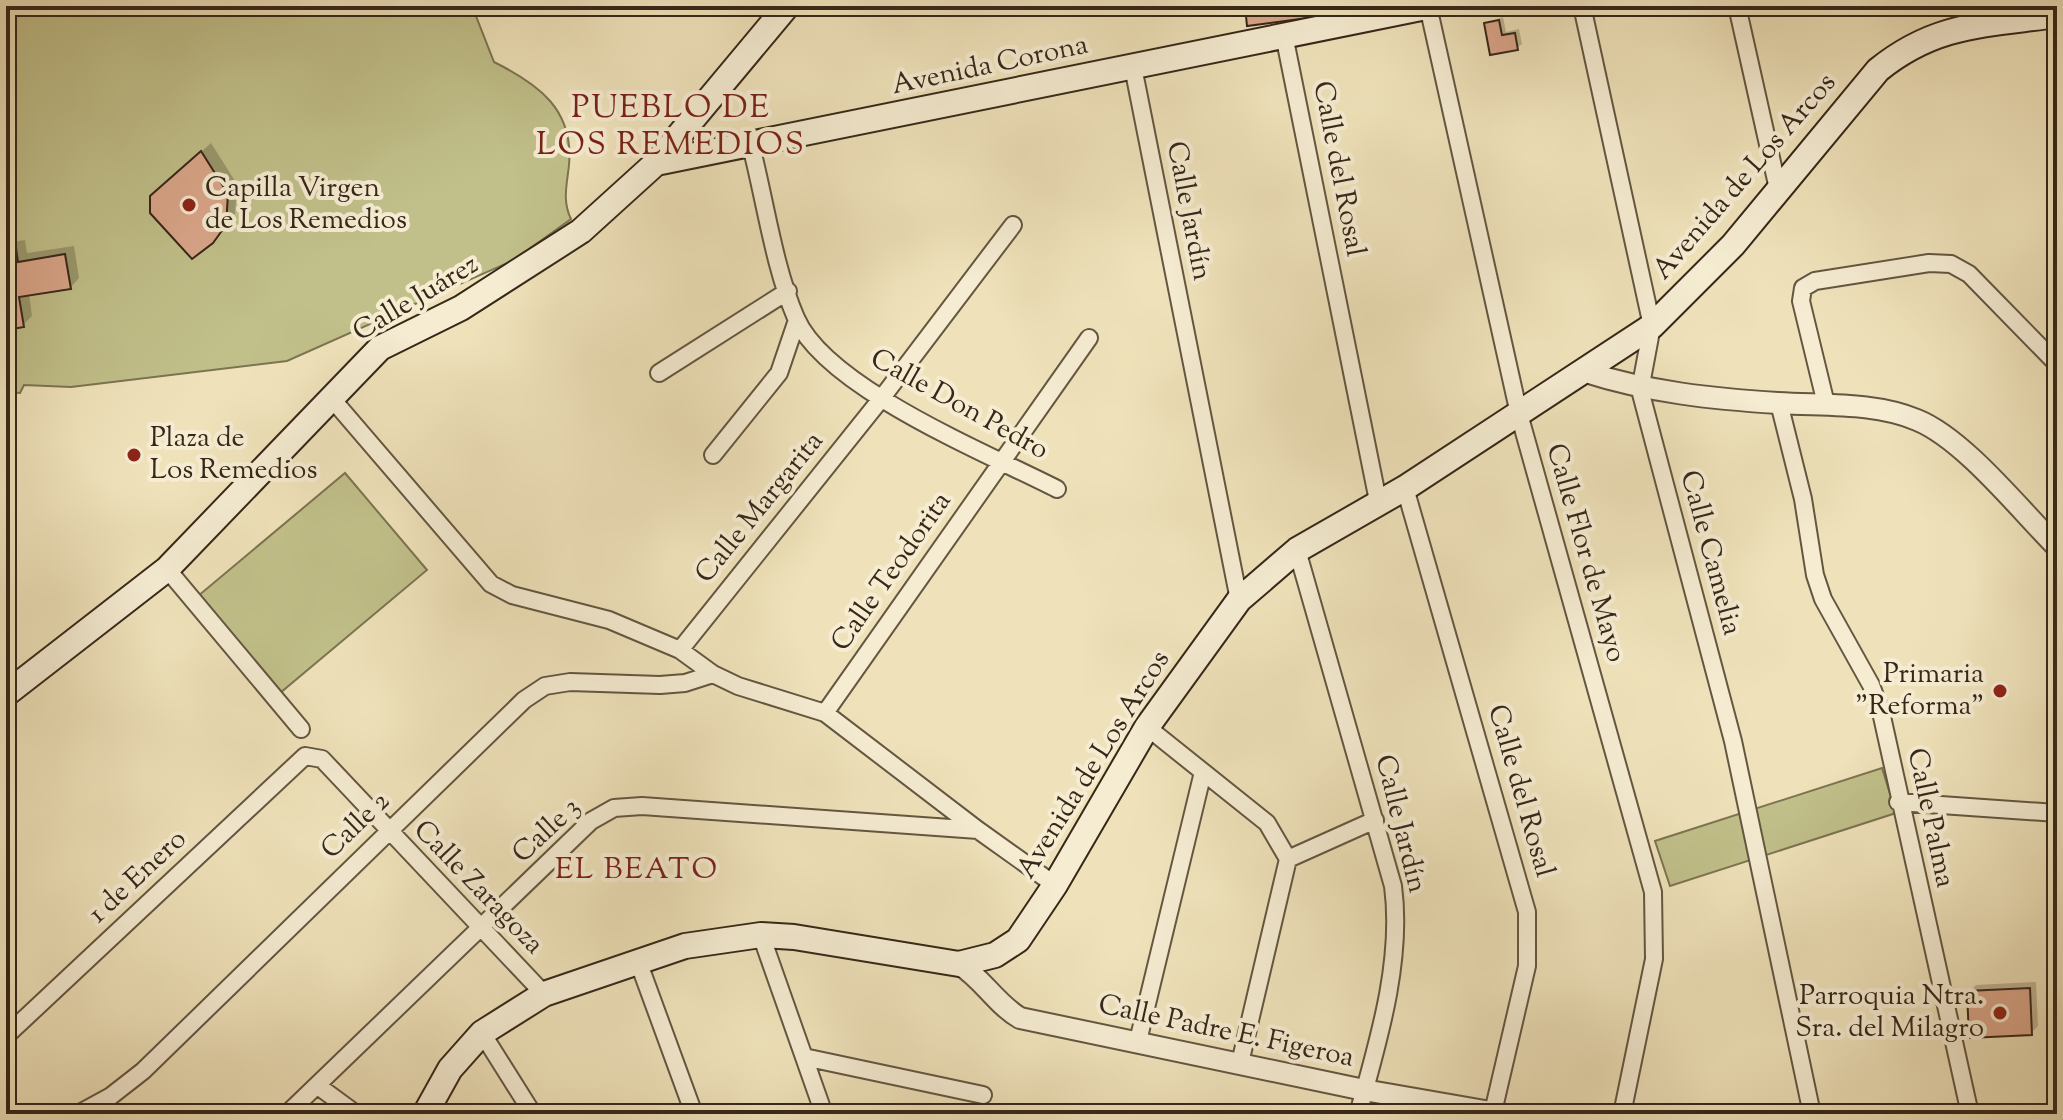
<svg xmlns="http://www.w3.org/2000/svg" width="2063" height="1120" viewBox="0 0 2063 1120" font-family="'Sorts Mill Goudy',serif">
<rect width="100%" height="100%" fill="#efe2ba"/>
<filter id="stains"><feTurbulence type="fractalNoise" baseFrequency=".0025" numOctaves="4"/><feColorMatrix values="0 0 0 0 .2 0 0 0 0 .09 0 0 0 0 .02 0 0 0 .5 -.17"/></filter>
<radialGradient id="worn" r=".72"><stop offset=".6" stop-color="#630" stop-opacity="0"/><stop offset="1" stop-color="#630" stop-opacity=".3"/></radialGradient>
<path fill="#c1c08a" stroke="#7c7452" stroke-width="2" d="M6 6H472L494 62C538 84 574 109 569 165 567 184 562 201 571 219L514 260 287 361 71 387 24 385 20 393 6 392Z
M345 473 427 570 280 693 198 596Z
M1882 768 1896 813 1670 886 1655 841Z"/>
<path fill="#0003" d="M1503 17 1506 32 1519 29 1522 44 1517 48 1486 24Z
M211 143 237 184 235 214 212 242 162 187Z
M25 240 27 253 74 246 79 278 70 288 29 294 32 316 23 325 6 327V243Z
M2036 982 2038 1026 2031 1033 1969 992 1976 985Z"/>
<path fill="#dba78b" stroke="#362719" stroke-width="2" d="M1245 6H1398L1247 26Z
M1499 20 1502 35 1515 33 1518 50 1490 55 1484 23Z
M201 151 228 194 226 225 213 243 192 259 150 213V196Z
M16 248 18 262 65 254 71 289 19 297 24 327 6 330V250Z
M2030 988 2032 1035 1969 1038 1967 991Z"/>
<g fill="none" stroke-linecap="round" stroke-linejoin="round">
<g stroke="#645641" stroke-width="20">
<path id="minor" d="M1428 6 1519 414 1653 892 1654 959 1622 1114
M1582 6 1652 326 1640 390 1733 741 1812 1114
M1737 6 1778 189
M1284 35 1378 501
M1133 67 1239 600
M751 146C765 200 774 267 796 318 826 388 989 454 1057 489
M659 373 788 291
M333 400 491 584 512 595 609 620 680 650 713 674 738 686 825 713 978 830 1055 885
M1779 403 1803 499 1815 575 1823 599 1871 685 1881 712 1970 1114
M1826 404 1801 301 1803 288 1815 281 1929 263 1951 264 1969 274 2057 364
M713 455 779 373 797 320
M1405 488 1527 912V966L1493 1112
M1297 550 1393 886C1403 961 1378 1042 1358 1114
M167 569 301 729
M680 650 881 399 1013 225
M825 713 1089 338
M1147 727 1267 823 1288 859
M1898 802 2057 813
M1288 859 1375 820
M761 935 824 1114
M638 961 694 1114
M482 1033 533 1114
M6 1036 305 756 322 759 544 994
M1138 1041 1203 772
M804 1057 983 1095
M1240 1063 1288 859
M318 1086 356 1114
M78 1114 111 1096 143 1071 524 700 545 686 570 682 660 685 685 683 713 674
M287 1114 591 821 614 808 642 806 978 830"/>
</g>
<g stroke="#645641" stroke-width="24">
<path id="tertiary" d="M1586 372C1648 392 1713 399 1778 403 1824 406 1874 402 1917 420 1964 439 2020 510 2057 547
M959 964C983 979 996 1004 1020 1018L1364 1090 1502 1114"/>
</g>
<g stroke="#362719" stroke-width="28">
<path id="secondary" d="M656 163 1431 6
M6 694 167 569 380 348 461 308 581 231 656 163 787 6
M425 1114 450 1069 482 1033 544 994 685 946 761 935 794 937 959 964 995 955 1018 940 1055 885 1147 727 1239 600 1297 550 1405 488 1652 326 1733 245 1878 70C1936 23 1986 25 2057 15"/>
</g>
<use href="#minor" stroke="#f5ecd2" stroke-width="16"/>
<use href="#tertiary" stroke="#f5ecd2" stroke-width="20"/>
<use href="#secondary" stroke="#f5ecd2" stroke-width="24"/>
</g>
<g fill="#8f2418" stroke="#f5ecd2" stroke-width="3">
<circle cx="189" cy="205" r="8"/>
<circle cx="134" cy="455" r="8"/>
<circle cx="2000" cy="691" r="8"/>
<circle cx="2000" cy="1013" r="8"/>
</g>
<g text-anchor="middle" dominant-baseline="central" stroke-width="8" stroke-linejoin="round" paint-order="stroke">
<g font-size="28" fill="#362719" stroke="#f5ecd2">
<text transform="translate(990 66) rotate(-12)">Avenida Corona</text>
<text transform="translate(1338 169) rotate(79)">Calle del Rosal</text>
<text transform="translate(1745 177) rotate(-49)">Avenida de Los Arcos</text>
<text transform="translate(1188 211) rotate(79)">Calle Jardín</text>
<text transform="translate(416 299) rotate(-31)">Calle Juárez</text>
<text transform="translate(959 405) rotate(29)">Calle Don Pedro</text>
<text transform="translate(760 508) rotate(-51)">Calle Margarita</text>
<text transform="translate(1585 553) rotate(74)">Calle Flor de Mayo</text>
<text transform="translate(1710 553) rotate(75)">Calle Camelia</text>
<text transform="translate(892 572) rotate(-55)">Calle Teodorita</text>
<text transform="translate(1094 765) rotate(-58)">Avenida de Los Arcos</text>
<text transform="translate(1520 791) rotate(74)">Calle del Rosal</text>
<text transform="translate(1930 818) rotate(78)">Calle Palma</text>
<text transform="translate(1400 824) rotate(76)">Calle Jardín</text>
<text transform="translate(356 826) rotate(-44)">Calle 2</text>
<text transform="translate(547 831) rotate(-43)">Calle 3</text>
<text transform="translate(138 877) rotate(-43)">1 de Enero</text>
<text transform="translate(478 888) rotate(46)">Calle Zaragoza</text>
<text transform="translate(1226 1032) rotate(12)">Calle Padre E. Figeroa</text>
</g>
<g font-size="28" fill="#362719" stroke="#f5ecd2" text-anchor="start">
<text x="205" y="189">Capilla Virgen<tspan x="205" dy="32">de Los Remedios</tspan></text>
<text x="150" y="439">Plaza de<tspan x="150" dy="32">Los Remedios</tspan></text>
<text x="1984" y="675" text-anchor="end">Primaria<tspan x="1984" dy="32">"Reforma"</tspan></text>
<text x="1984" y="997" text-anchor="end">Parroquia Ntra.<tspan x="1984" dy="32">Sra. del Milagro</tspan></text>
</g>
<g font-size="30" letter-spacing="2" fill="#7a1f14" stroke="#f5ecd2">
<text x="637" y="870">EL BEATO</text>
</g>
<g font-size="32" letter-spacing="2" fill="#7a1f14" stroke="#f5ecd2">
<text x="671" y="109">PUEBLO DE<tspan x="671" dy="37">LOS REMEDIOS</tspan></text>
</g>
</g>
<rect width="2063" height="1120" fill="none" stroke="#efe2ba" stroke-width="32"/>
<rect x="8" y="8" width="2047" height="1104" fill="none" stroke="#362719" stroke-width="4"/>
<rect x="16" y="16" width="2031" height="1088" fill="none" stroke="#362719" stroke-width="2"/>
<rect width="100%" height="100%" filter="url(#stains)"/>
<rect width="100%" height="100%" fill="url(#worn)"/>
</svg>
